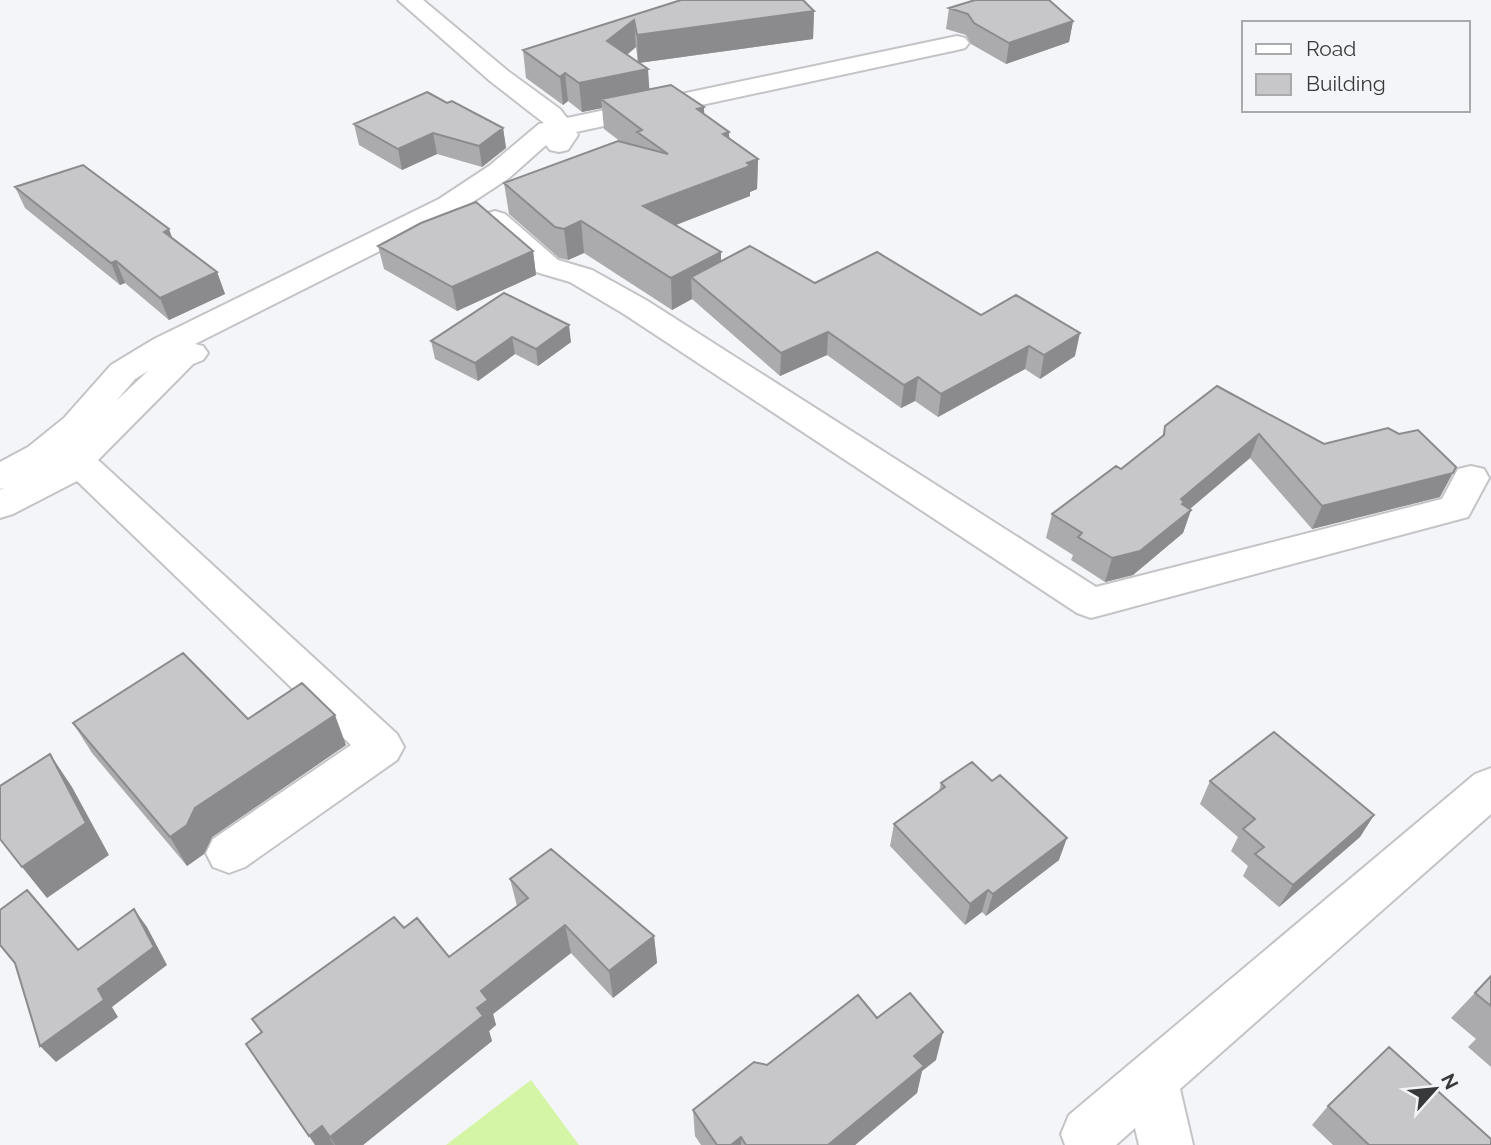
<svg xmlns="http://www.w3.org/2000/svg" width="1491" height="1145" viewBox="0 0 1491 1145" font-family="Raleway,sans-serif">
<rect width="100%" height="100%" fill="#f4f5f8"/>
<path fill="#d5f5a6" d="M531 1080 579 1145H446Z"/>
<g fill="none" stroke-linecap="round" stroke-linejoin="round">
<g stroke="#c4c4c7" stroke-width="4">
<path id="minor" d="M398 0H423L508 71 560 109 567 118 957 36 965 38 969 43 965 48 957 50 576 132 578 135 568 150 559 152 550 150 546 145 509 178 459 211 195 344 203 346 208 353 203 360 193 364 98 460 397 734 404 747 397 760 245 867 229 873 213 867 206 853 213 839 351 745 77 481 13 514 0 518V490L4 488 0 489V462L28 447 64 418 111 365 154 339 439 199 489 166 539 124 544 123 490 81ZM148 371 116 401 135 379Z
M495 211 505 214 558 260 592 270 646 300 1096 587 1442 499 1458 469 1471 466 1484 469 1489 478 1468 517 1091 618 1077 613 624 314 570 282 536 272 481 220 485 214Z
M1491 768V814L1180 1089 1193 1145H1139L1135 1128 1116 1145H1065L1061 1134 1069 1115 1475 774Z"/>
</g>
<use href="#minor" fill="#fff" fill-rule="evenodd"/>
</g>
<path fill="#ababae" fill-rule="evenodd" d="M681 0 814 11 813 39 639 63 649 89 704 114 730 139 758 159 757 189 750 192V196L676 225 721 252V261L815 283 981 315 1075 356 1040 379 1025 369 938 417 915 401 901 408 827 355 780 376 692 299 672 310 584 253 568 260 559 258 509 214 504 183 621 142 604 129 602 108 582 112 568 101 563 105 526 78 523 50ZM636 47 638 63 627 55Z
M949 8 1073 21 1069 42 1006 64 971 44 966 35 946 29Z
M447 103 503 128 506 148 482 167 437 154 402 170 359 145 354 124Z
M15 187 172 238 217 272 225 294 169 320 125 283 120 285 25 208Z
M378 246 533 251 536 275 457 311 384 269Z
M504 293 571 342 538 366 515 354 478 381 435 359 431 341Z
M1217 386 1324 444 1440 497 1312 529 1250 458 1190 509 1191 510 1183 533 1133 575 1105 582 1071 560 1073 555 1046 538 1052 514 1121 469 1162 437 1165 426Z
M248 719 346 745 212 837 204 854 187 866 92 753 73 723Z
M1210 781 1374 815 1360 837 1279 907 1243 876 1248 866 1231 851 1238 837 1200 804Z
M941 783 1059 860 986 916 982 912 965 925 890 846 894 824 939 791Z
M510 879 654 936 657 963 613 998 571 953 493 1014 496 1025 489 1031 492 1041 363 1145H315L261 1033 252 1019 404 928 449 957 517 906Z
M1491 976V1067L1468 1047 1476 1039 1451 1018Z
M877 1018 936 1060 922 1071 917 1093 855 1145H701L695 1136 693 1110 767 1065Z
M1328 1106 1491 1145H1333L1312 1125Z"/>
<path fill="#8b8b8d" d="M814 11 813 39 638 63 637 35Z
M634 20 636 47 609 69 607 41Z
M1073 21 1069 42 1006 64 1009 43Z
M648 69 650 98 601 99 602 108 582 112 579 83Z
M565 73 568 101 563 105 560 77Z
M704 107 705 137 697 109Z
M503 128 506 148 482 167 479 146Z
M729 132 730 162 723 134Z
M433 133 437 154 402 170 398 149Z
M758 159 757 189 750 192V196L645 237 643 206Z
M581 221 584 253 568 260 564 229Z
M169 229 177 251 164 232Z
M533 251 536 275 457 311 452 287Z
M721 252V284L691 277 692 299 672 310 671 278Z
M116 261 125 283 120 285 111 263Z
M217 272 225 294 169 320 160 298Z
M569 325 571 342 538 366 536 349Z
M828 332 827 355 780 376 781 353Z
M1080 333 1075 356 1040 379 1044 355Z
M512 337 515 354 478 381 475 363Z
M1029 346 1025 369 938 417 941 394Z
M918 377 915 401 901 408 904 385Z
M1259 434 1250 458 1179 518 1191 510 1183 533 1133 575 1105 582 1112 558 1181 499Z
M1453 473 1440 497 1312 529 1322 506Z
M335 715 346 745 212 837 204 854 187 866 170 837 195 808Z
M50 754 72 787 109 855 47 898 22 867Z
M1374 815 1360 837 1279 907 1293 885Z
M1067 838 1059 860 986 916 993 894Z
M988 890 982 912 965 925 970 904Z
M134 909 147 927 167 965 112 1007 118 1017 56 1062 40 1046Z
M565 925 571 953 493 1014 496 1025 489 1031 492 1041 363 1145H335L330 1137 477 1008 481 991Z
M654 936 657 963 613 998 609 971Z
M943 1032 936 1060 922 1071 917 1093 855 1145H828L914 1056Z
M322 1126 334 1145H315L309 1136Z
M741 1137V1145H731Z"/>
<path fill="#c7c7ca" stroke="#8b8b8d" stroke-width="2" d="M681 0H803L814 11 637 35 634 20 607 41 648 69 579 83 565 73 560 77 523 50Z
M975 0H1049L1073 21 1009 43 974 23 968 14 949 8Z
M671 85 704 107 697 109 729 132 723 134 758 159 747 163 750 166 643 206 721 252 671 278 581 221 564 229 555 227 504 183 618 141 668 154 637 132 642 130 601 99Z
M427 92 447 103 452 101 503 128 479 146 433 133 398 149 354 124Z
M83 165 169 229 164 232 217 272 160 298 116 261 111 263 15 187Z
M476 202 533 251 452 287 378 246 421 223Z
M750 246 815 283 877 252 981 315 1016 295 1080 333 1044 355 1029 346 941 394 918 377 904 385 828 332 781 353 691 277Z
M504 293 569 325 536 349 512 337 475 363 431 341Z
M1217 386 1324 444 1388 428 1399 434 1418 430 1456 467 1453 473 1322 506 1259 434 1181 499 1184 502 1182 504 1191 510 1140 551 1112 558 1078 537 1082 533 1052 514 1116 466 1121 469 1164 435 1165 426Z
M183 653 248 719 302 683 335 715 195 808 187 825 170 837 73 723Z
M1274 732 1374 815 1293 885 1255 854 1264 847 1243 829 1255 819 1210 781Z
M50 754 86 823 22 867 0 839V786Z
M972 762 992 781 1000 775 1067 838 993 894 988 890 970 904 894 824 945 787 941 783Z
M551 849 654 936 609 971 565 925 481 991 488 1000 477 1008 483 1016 330 1137 322 1126 309 1136 246 1044 262 1032 252 1019 394 917 404 928 417 918 449 957 528 898 510 879Z
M27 890 78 950 134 909 154 947 98 989 104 1000 40 1046 15 963 0 945V910Z
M1491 976V1006L1475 993Z
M910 993 943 1032 914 1056 924 1066 828 1145H746L741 1137 731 1145H717L693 1110 754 1062 767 1065 858 995 877 1018Z
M1389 1047 1491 1139V1145H1369L1328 1106Z"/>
<rect x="1242" y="21" width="228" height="91" fill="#f4f5f8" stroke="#a9aaac" stroke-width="2"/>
<rect x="1256" y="44" width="35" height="10" fill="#ffffff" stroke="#a9aaac" stroke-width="2"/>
<text x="1306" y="56" font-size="21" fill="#38393a">Road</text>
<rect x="1256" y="74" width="35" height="21" fill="#c7c7ca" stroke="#a9aaac" stroke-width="2"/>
<text x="1306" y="91" font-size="21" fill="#38393a">Building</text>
<g transform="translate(1435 1089) rotate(63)" stroke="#f4f5f8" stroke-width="5" paint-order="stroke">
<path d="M0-5L12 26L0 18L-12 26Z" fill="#38393a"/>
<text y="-10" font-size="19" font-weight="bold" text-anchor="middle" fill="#38393a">N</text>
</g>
</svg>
